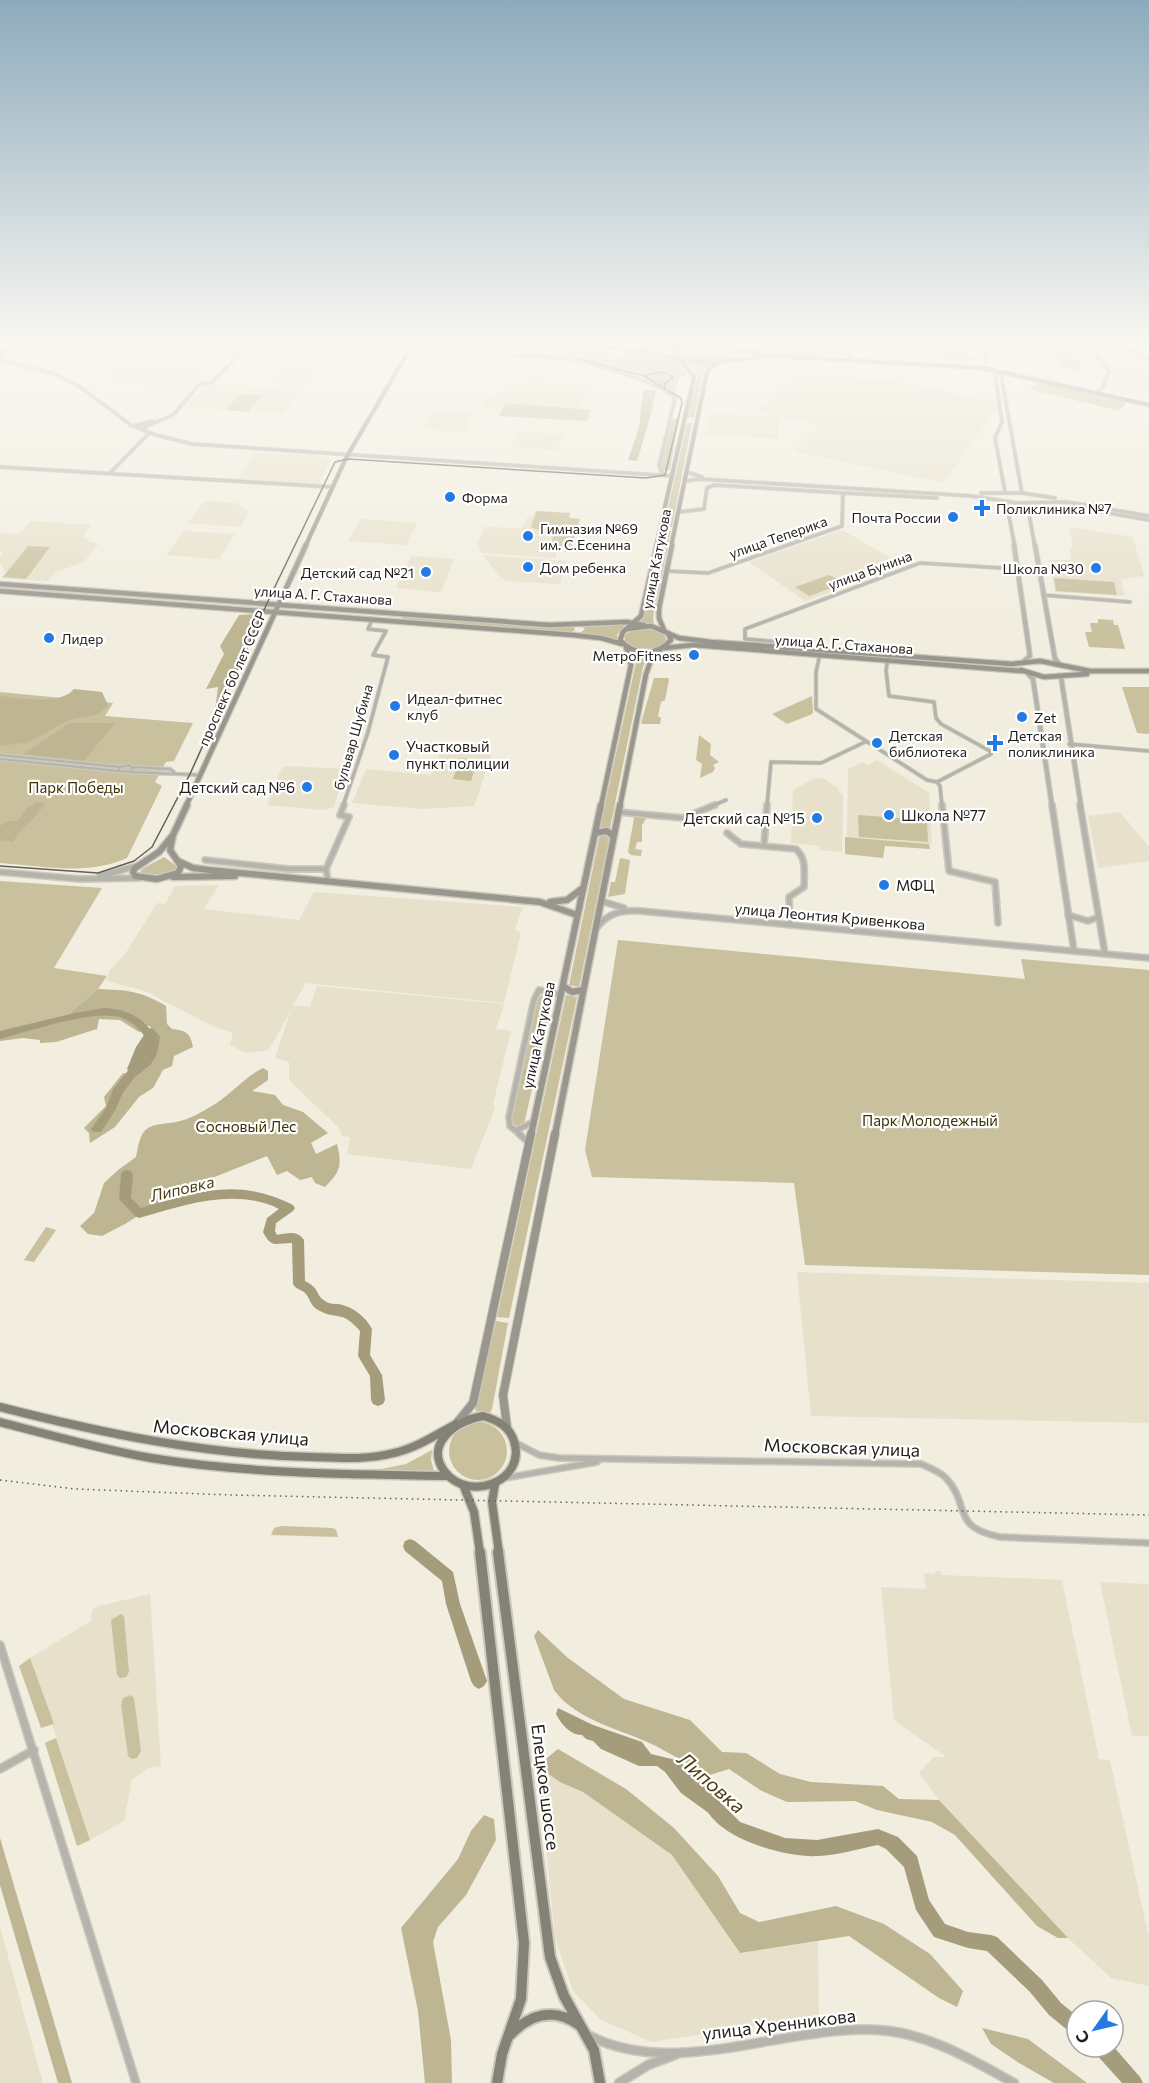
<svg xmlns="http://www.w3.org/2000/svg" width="1149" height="2083" viewBox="0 0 1149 2083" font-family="Commissioner,sans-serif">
<rect width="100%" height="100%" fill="#f1eddf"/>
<path fill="#e7e1cb" d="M1086 342H1115L1149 363V390L1142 395 1108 384 1111 372Z
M293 363 319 364 303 386 270 384 284 365Z
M123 365 193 369 205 376 191 392 145 388V382L118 383 113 381 107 375 118 370Z
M797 376 898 381 1000 403 944 483 793 451 819 425 757 412Z
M527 381 587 385 580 408 590 413 587 422 499 416 501 410 480 409 484 399 508 389 510 383 526 384Z
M211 382 268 388 301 389 283 414 185 408 205 384Z
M433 410 474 413 464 432 423 429Z
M711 413 778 417V439L706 434Z
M518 431 563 434 557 450 511 447Z
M256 453 322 456 321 459 331 460 318 484 237 479Z
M204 501 236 503 250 513 240 527 188 523Z
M536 511 570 513 569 518 580 519 570 550 558 549 555 558 481 553 478 544 484 527 522 528 528 516H533Z
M360 519 417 523 406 545 348 541Z
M31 521 91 525 82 538 90 539 88 542 99 543 84 562 56 572 47 581 1 578 6 573 0 563V556L3 552H0V533L19 534Z
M1069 527 1133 537 1144 576 1121 579 1125 596 1055 592 1049 560H1071L1070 548 1073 547Z
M184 531 235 534 219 559 166 555Z
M838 531H844L905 566 805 601 749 562Z
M483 555 566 561 560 584 506 581 497 573Z
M411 556 454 559 441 592 396 588Z
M445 749 488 753 491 756 474 806 422 809 352 803 366 769 431 775 441 751Z
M877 760 929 793 932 844 847 837 848 769 863 762 868 765Z
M287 766 346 769 334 807 323 810 267 805 281 769Z
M815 778 825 779 839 789V793H843L842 852 820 850 819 846 791 843 793 790Z
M1120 812 1149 847V861L1098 868 1088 816Z
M219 885 204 909 299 920 314 892 523 907 515 929 521 933 504 1003 306 983 293 1005 310 1007 317 986 504 1004 496 1029 511 1031 493 1104 495 1108 471 1169 347 1154 350 1137 342 1136 339 1128 289 1080V1062L275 1058 291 1010 269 1050 246 1053 230 1045 233 1033 212 1026 145 991 107 981 109 971 125 954 157 903 165 904 175 886Z
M797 1272 1149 1283V1423L811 1416Z
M935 1571H941L942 1575 1062 1580 1099 1759 1110 1760 1149 1938V1986L1111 1978 1068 1938 939 1800 919 1773 933 1757H946L894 1720 881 1587 926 1589 924 1573 935 1574Z
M1100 1582 1149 1584V1736H1132Z
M150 1594 161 1766 148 1768 132 1780 124 1821 90 1840 30 1658 91 1621 92 1610 99 1606Z
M538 1766 583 1792 672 1855 740 1953 818 1941 819 2016 652 2042 601 2020 573 1991 555 1938Z
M0 1927 43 2083H0Z"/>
<path fill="#c9c09e" d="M795 342H973L965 345V350H969L968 356 978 357 970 360 922 355V349L852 343 851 345Z
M1047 342 1051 345H1068L1075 358 1079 359 1080 371 1061 368 1059 357 1026 354V357H1015L1013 354H1007L1005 344Z
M416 343H417L491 346 488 352 412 350Z
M709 346 723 348 724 352 696 350 695 354 727 355 728 358C714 363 686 365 677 352L686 347Z
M567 348 601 350 604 351 606 358 616 360 627 351 677 360 688 376 679 377 675 392 641 374 580 359 566 351Z
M688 361 714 363 704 369 694 418 687 417 697 376Z
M1040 381 1124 401 1126 404 1119 411 1029 389Z
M239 394 261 395 248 412 226 410Z
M505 403 591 410 587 421 499 416Z
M679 418 670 470 663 471 661 465 672 419Z
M687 423H692L672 527H664Z
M536 511 570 513 569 518 580 519 571 547 549 546 553 537 531 527Z
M664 531H671L653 617 654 625 639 622 644 617Z
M28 546 50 547 26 579 3 577Z
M829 575 843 581V584L809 596 795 587Z
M1054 578 1114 582 1117 595 1056 591Z
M404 616 573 626 575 630 569 633 403 620 401 617Z
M1098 619 1113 620 1114 625H1118L1125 649 1089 647 1085 632H1092L1090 623H1098Z
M631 624 617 634V639L579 634 585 629 579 625Z
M651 628 665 635 666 641C656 654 636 652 625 641V635L633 629Z
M635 653 649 654 643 667 610 828 600 827 637 658Z
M654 678H668L669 680 665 700 661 702 658 716 661 718 660 724H643L641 723Z
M1122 687H1149V734L1137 733Z
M0 692 113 703 105 716 193 723 174 761 166 762 155 782 162 786 127 858C87 876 43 866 0 863Z
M812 696 813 713 810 715 787 724 772 714Z
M699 735 711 744 710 755 719 762 713 765 715 768 713 772 700 778 702 764 696 760Z
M460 758 478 760 471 781 453 779Z
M858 815 927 820 928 842 859 837Z
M636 816H644L646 819 642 825V842H637L635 849 642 850 641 856 631 855 628 852 634 818Z
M600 834 610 835 579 987 569 985Z
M845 837 929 844 930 849 885 846 883 858 845 854Z
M164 857 179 868 172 874H139L142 869Z
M620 858 630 860 625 894 608 897 611 882H615Z
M0 881 102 888 54 968 107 976 98 989 65 1017 5 1032H0Z
M618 940 1025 979 1021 959 1149 970V1275L805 1265 794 1183 592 1177 585 1150Z
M543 995H550L552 1003 524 1124 516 1126 510 1120 538 998Z
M566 995 577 997 509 1318 497 1317Z
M46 1227 56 1230 34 1262 24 1260Z
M496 1321 508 1323 492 1409 490 1413 476 1411 475 1407Z
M449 1451a29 29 0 1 1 58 0a29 29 0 1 1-58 0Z
M432 1450 431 1460 434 1471 376 1470 406 1464Z
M281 1526 333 1528 336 1530 338 1537 271 1535 274 1528Z
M121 1614 124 1616 129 1672 126 1677 120 1678 117 1675 111 1620Z
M30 1658 54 1724 41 1728 19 1666Z
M131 1695 134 1698 141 1751 137 1758 132 1759 128 1756 121 1705 123 1698Z
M56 1738 90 1840 77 1846 45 1743Z"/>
<path fill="#beb593" d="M645 390 656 391 649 421 638 458 636 461 628 460 639 428 643 391Z
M256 614 262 616 219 711H215L218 687 206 689 224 654 220 646 239 615Z
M74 689 102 692 108 705 99 714 69 720 29 742 0 746V696C20 698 60 706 74 689Z
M70 723H115L84 761 23 754Z
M36 802 45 803C37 819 21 826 13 842L0 840V826L8 821H18L26 809Z
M98 989C127 990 141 991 166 1006L167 1024 172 1029C186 1031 190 1032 193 1047L174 1056 172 1066 163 1070 153 1088 139 1097 115 1127 90 1143 89 1133 84 1128 106 1106 104 1097 123 1073 136 1076 160 1036 148 1025 147 1029 139 1032 120 1020 99 1019 97 1029 56 1042 40 1043V1040L23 1038 0 1041V1032L65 1017Z
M543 1029 530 1084 526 1086 522 1081 524 1079 523 1071 528 1068 527 1063 531 1058C529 1049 534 1038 538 1030Z
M263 1068 268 1071V1080L252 1091 275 1095 283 1105 303 1112 328 1133 311 1143 316 1154 337 1144C342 1165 341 1171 325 1187L315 1183 312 1177 300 1180 287 1171 277 1175 267 1156 174 1193 125 1224 102 1236 88 1234 80 1226 94 1213 104 1183 118 1170 136 1157C138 1148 139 1134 148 1128 156 1123 167 1124 176 1122 187 1120 201 1113 210 1107 230 1096 243 1078 263 1068Z
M538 1630 568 1658 624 1699 690 1720 722 1752 746 1753 780 1774 811 1782 883 1786 899 1799 939 1800 1068 1938H1058L1037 1926 955 1835 932 1822 877 1810 855 1801 787 1802 760 1790 729 1769 710 1775C692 1766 674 1756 656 1746 622 1729 578 1722 554 1690L534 1636Z
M558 1749 626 1789 674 1828 718 1876 740 1913 759 1922 836 1906 884 1924 930 1954 963 1991 957 2007 939 1998 849 1936 740 1953 672 1855 583 1792 560 1782 537 1766Z
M484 1815 494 1819 496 1840 466 1895 438 1927 433 1942 451 2040 452 2083H425L418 2011 401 1928 458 1859 471 1831Z
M0 1838 72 2083H58L0 1885Z
M982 2028 1028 2039 1087 2083H1054L1019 2063 991 2044Z"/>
<path fill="#a59c7b" d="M152 1028 160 1036C157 1058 155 1063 136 1076L130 1075 127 1069 136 1047 148 1029Z
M558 1708 593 1725 642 1742 651 1754 676 1760 685 1766 715 1791 719 1799 723 1817 717 1819 681 1793 665 1772 657 1766H639L601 1749 593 1741 586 1739 582 1735C570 1735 561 1724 556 1714Z"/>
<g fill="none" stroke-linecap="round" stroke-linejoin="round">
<path fill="#a59c7b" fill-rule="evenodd" d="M104 1008C129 1009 146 1019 158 1041L157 1044H149C142 1030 130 1018 114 1016 86 1012 29 1031 0 1039V1031L75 1013Z
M139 1061 144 1065 122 1094 116 1109 101 1132H93L91 1129 106 1108 113 1089 135 1062Z
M127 1170 131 1171 133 1174 131 1198 141 1208C198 1192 237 1177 293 1205L295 1208 293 1211 276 1223 275 1231 277 1235C287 1233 298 1230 304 1240L305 1281C321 1289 315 1295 325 1301 329 1304 334 1304 339 1304 353 1307 365 1316 372 1329L370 1355 382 1375 385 1400 383 1404 378 1406 373 1404 371 1400 370 1376 358 1356 360 1331C341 1309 338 1321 318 1310 310 1306 310 1297 304 1292 299 1289 296 1289 293 1284L292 1243C275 1243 272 1249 263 1232L267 1218 279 1209C235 1187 184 1205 139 1218L135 1216 119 1199 121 1174 123 1171Z
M410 1539 415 1541 453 1572 460 1604 487 1681 484 1686 479 1689 474 1686 471 1681 446 1604 442 1581 405 1551 403 1546 405 1541Z
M714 1800 720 1802 740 1822 785 1838 817 1840 878 1829 898 1837 917 1856 929 1900 945 1924 968 1932 991 1935 997 1937 1042 1980 1061 2003 1077 2016V2036L1071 2033 1049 2015 1030 1992 987 1951 968 1948 934 1937 916 1910 904 1867 886 1849 878 1845C858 1849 838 1855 818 1856 787 1858 719 1839 706 1808L708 1802Z
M1113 2046 1140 2077 1143 2083H1122L1095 2053 1092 2047Z"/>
<g stroke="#ccc8bc" stroke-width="4.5">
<path id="pedestrian" d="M0 755 120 767
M0 759 118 771
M129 765 133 768 130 772 118 771 120 767Z
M132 767 170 769 174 772
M130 772 200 775"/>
</g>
<g stroke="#ccc8bc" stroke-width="4.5">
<path id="minor-far3" d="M1085 342 1109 371 1103 387 1097 392
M1117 342 1149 360
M781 352 851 354V361
M514 355C532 356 552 356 570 359 594 364 658 381 675 398L659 466 663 475
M983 368 991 342
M132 426 154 421
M140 429 173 415 199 385 212 382 252 342
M0 467 333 487
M109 474 149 433
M1092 505 1091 510 1149 520
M679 512 704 509 707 488 714 485 843 493
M667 571 708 573 842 526 843 493 937 498
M1043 595 1130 602
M791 648 792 643 745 639V629L920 563 1018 569
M820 654 816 672V709L927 780 937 782 940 786 942 806
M888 659 886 670 889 696 934 702 936 718 941 724 990 751 991 754 937 782
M1069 744 1149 751
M343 806 368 732 388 657 373 655 386 631 368 629 372 620
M712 806 726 800
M767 806 771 762 821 763 865 742"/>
</g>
<g stroke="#ccc8bc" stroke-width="8">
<path id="minor-far2" d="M942 805 949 871 995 882 998 923
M618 812 683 818 715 805
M727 833 741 844 796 849C807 859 804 873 804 887L789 897 790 924
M764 846 767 805
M205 860 288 869H326
M328 881 326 869 349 817 340 815 344 805
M1068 915 1088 921 1099 917
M517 1130 533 1122
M521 1135 510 1126 509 1117 534 1000 539 990 561 995"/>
</g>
<g stroke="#ccc8bc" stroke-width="8">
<path id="minor-far1" d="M519 1134 529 1143
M516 1443 539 1455 559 1458 921 1464C930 1468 939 1471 946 1478 971 1505 950 1527 1000 1537L1149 1543
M505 1478 597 1462"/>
</g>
<g stroke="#ccc8bc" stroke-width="10">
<path id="minor" d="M0 1645 136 2083
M0 1769 34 1750"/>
</g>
<g stroke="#ccc8bc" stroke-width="4.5">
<path id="tertiary-far3" d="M0 360 55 374 79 386 131 425 156 435 192 444 672 476
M992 369 995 373 1002 422 995 438 1005 492
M1007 372 1001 375 1022 493
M687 472 702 477
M685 481 700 479 972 496 1017 503 1067 502 1149 516
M981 493H1022L1055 498
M1006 501 1015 547
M1027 503 1035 547"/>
</g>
<g stroke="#ccc8bc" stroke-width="6">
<path id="tertiary-far2" d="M1014 545 1030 656 1025 660
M1035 545 1055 659 1058 662
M1028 674 1033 679 1052 806
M1061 677 1081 806"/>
</g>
<g stroke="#ccc8bc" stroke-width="8">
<path id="tertiary-far1" d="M1052 805 1074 951
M1080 805 1105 954
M0 872 80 879 139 878
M100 876 137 866
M601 901 624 908
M596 929C607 913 621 910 640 911L1149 958"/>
</g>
<g stroke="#ccc8bc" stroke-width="11">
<path id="tertiary" d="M590 2036C677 2080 786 2024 879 2030 928 2033 972 2060 1014 2083
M619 2083 648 2065 677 2054"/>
</g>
<g stroke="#ccc8bc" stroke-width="5">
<path id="secondary-far3" d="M494 342 629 349 697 362H716
M642 348 680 346
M0 355 21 342
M305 547 346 458 414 342
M656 547 694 377 674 351C700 335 734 349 762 354
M671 547 707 372 712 366 724 361 775 356 983 368 1149 405"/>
</g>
<g stroke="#ccc8bc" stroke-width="7">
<path id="secondary-far2" d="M657 545 641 616 623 632 620 640C634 656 657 656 671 640L668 633
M0 584 549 625 627 622 644 625
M0 591 573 635 601 638 622 644
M627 629 651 626 679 638 711 642 1012 664 1040 661 1090 671H1149
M664 630 659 618V608L672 545
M665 648 693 645 1022 671
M1021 670 1044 677 1087 674
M186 806 306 545
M601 806 631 665 626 647
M620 806 646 674 652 657 661 649"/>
</g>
<g stroke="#ccc8bc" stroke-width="9">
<path id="secondary-far1" d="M595 833 607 831 613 836
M173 835 170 850 181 866 178 873 157 879 135 876 133 872 135 868 159 852Z
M173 835 187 805
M180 862 193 868 209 870 540 902 577 915
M173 877 235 876
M550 902 567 900 583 888
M563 986 572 992 583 990
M531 1135 601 805
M555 1135 620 805"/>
</g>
<g stroke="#ccc8bc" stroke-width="10">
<path id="secondary" d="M456 1424 473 1403 531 1134
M507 1427 503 1395 555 1134"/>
</g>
<g stroke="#ccc8bc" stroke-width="11">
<path id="primary-far1" d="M0 1407C102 1433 206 1455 312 1457 339 1458 367 1460 394 1453 416 1448 436 1435 456 1424
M483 1416C497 1420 509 1426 514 1441 527 1481 469 1503 445 1472 423 1444 457 1420 483 1416Z
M0 1422C50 1435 100 1449 151 1458 249 1474 349 1474 448 1476
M495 1484 492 1502 499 1553
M464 1487 474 1512 480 1553"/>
</g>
<g stroke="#ccc8bc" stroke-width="14">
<path id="primary" d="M480 1552 524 1943 521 1999 502 2054 497 2083
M498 1552 550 1957 564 1996 594 2050 600 2083
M510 2035C530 2014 554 2007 579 2025"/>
</g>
<use href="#pedestrian" stroke="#b4b3ac" stroke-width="2"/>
<use href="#minor-far3" stroke="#b4b3ac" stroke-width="3"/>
<use href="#minor-far2" stroke="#b4b3ac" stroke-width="4.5"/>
<use href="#minor-far1" stroke="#b4b3ac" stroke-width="5"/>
<use href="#minor" stroke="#b4b3ac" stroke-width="7"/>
<use href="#tertiary-far3" stroke="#b4b3ac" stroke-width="3"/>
<use href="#tertiary-far2" stroke="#b4b3ac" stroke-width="4"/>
<use href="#tertiary-far1" stroke="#b4b3ac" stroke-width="5"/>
<use href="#tertiary" stroke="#b4b3ac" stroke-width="8"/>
<use href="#secondary-far3" stroke="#98968d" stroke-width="4"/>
<use href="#secondary-far2" stroke="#98968d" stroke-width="4.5"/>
<use href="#secondary-far1" stroke="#98968d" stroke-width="6"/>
<use href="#secondary" stroke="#98968d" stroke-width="8"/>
<use href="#primary-far1" stroke="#848176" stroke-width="8"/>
<use href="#primary" stroke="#848176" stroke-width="10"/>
<path stroke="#625f57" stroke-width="1.5" d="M648 379 647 375C657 372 665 370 673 378L664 384 665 387
M0 866 98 873 134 861 152 847 190 774 269 599 335 462 348 459 646 478 665 475 682 403 681 398 644 376 575 358 567 350 570 342"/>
<path stroke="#625f57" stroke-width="1.5" stroke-dasharray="1.5 4" stroke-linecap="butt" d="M0 1480 75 1489 231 1495 1149 1515"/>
</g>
<linearGradient id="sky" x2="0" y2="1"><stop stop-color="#8daabc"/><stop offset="0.54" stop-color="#f9f7f1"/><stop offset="1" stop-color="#f9f7f1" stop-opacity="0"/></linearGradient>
<rect width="1149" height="633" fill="url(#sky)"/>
<g fill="#237ae4" stroke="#fff" stroke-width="2">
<circle cx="450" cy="497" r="6"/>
<path d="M979 499h6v6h6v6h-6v6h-6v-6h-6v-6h6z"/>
<circle cx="953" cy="517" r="6"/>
<circle cx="528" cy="536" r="6"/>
<circle cx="528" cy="567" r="6"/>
<circle cx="1096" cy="568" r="6"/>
<circle cx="426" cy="572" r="6"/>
<circle cx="49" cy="638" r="6"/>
<circle cx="694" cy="655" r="6"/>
<circle cx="395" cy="706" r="6"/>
<circle cx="1022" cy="717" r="6"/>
<circle cx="877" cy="743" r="6"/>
<path d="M992 734h6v6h6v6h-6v6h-6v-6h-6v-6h6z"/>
<circle cx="394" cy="755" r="6"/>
<circle cx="307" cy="787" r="6"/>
<circle cx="889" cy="815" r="6"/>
<circle cx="817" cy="818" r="6"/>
<circle cx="884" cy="885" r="6"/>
</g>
<g text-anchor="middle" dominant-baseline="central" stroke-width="4.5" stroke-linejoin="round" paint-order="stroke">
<g font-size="14" fill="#211f1a" stroke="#fff" text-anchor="start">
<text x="462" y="497">Форма</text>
<text x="996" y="508">Поликлиника №7</text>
<text x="941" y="517" text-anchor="end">Почта России</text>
<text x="540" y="528">Гимназия №69<tspan x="540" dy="16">им. С.Есенина</tspan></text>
<text x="540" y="567">Дом ребенка</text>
<text x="1084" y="568" text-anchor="end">Школа №30</text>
<text x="414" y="572" text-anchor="end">Детский сад №21</text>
<text x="61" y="638">Лидер</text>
<text x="682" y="655" text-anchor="end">МетроFitness</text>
<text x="407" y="698">Идеал-фитнес<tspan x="407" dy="16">клуб</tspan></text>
<text x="1034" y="717">Zet</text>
<text x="889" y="735">Детская<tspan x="889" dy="16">библиотека</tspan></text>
<text x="1008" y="735">Детская<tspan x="1008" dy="16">поликлиника</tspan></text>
</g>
<g font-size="14" fill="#211f1a" stroke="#fff">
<text transform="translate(778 537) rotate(-19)">улица Теперика</text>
<text transform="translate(656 559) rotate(-79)">улица Катукова</text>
<text transform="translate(870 570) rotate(-20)">улица Бунина</text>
<text transform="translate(323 595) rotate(4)">улица А. Г. Стаханова</text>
<text transform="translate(844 644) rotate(4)">улица А. Г. Стаханова</text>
<text transform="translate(232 678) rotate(-66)">проспект 60 лет СССР</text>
<text transform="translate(353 737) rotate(-74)">бульвар Шубина</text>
</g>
<g font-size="15" fill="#211f1a" stroke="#fff" text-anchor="start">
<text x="406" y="746">Участковый<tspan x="406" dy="17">пункт полиции</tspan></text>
<text x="295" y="787" text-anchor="end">Детский сад №6</text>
<text x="901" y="815">Школа №77</text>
<text x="805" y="818" text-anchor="end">Детский сад №15</text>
<text x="896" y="885">МФЦ</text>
</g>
<g font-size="15" fill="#3e3305" stroke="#fff">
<text x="76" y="787">Парк Победы</text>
<text x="930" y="1120">Парк Молодежный</text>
<text x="246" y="1126">Сосновый Лес</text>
</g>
<g font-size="15" fill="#211f1a" stroke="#fff">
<text transform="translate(830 916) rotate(5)">улица Леонтия Кривенкова</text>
<text transform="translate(538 1035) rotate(-78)">улица Катукова</text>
</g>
<g font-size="16" font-style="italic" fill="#493e13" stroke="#fff">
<text transform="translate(182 1188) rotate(-13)">Липовка</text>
</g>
<g font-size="18" fill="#211f1a" stroke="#fff">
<text transform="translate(231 1432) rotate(5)">Московская улица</text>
<text transform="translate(842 1447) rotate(2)">Московская улица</text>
<text transform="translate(546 1787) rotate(83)">Елецкое шоссе</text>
<text transform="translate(779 2024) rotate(-7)">улица Хренникова</text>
</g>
<g font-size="20" font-style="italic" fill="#493e13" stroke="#fff">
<text transform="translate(712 1782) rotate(41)">Липовка</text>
</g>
</g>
<g transform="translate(1095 2029) rotate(236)"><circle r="28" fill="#ffffff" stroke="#a6a5a3" stroke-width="1.5"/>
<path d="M0-4.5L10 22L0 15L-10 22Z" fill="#237ae4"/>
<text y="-9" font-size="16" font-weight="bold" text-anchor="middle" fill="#211f1a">С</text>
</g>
</svg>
